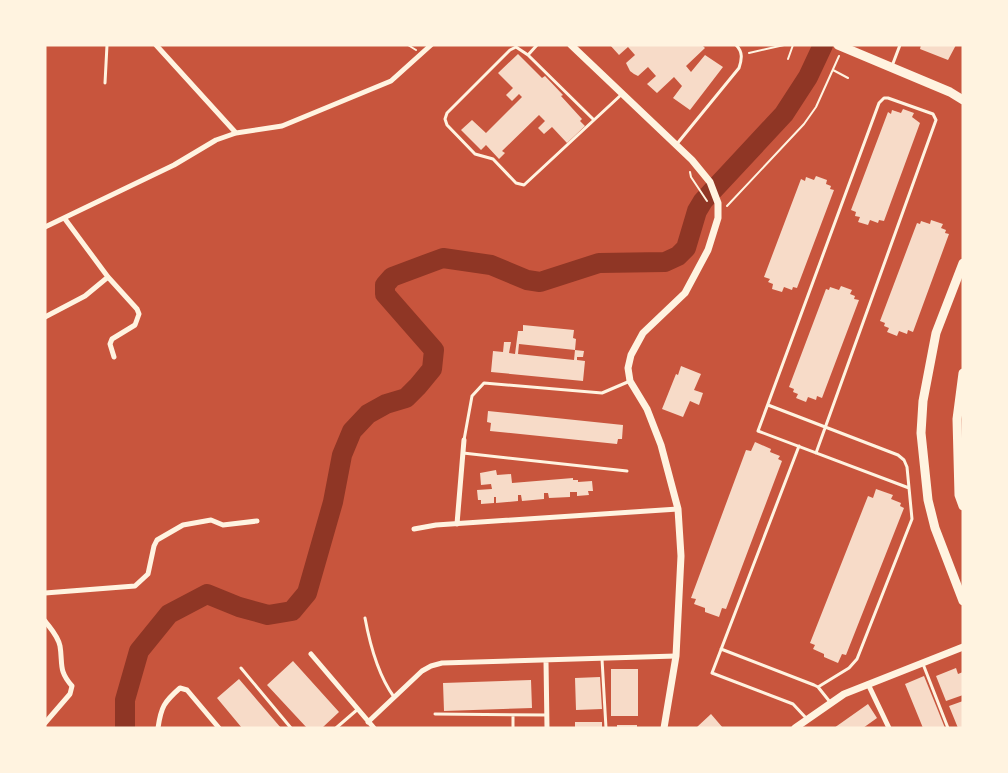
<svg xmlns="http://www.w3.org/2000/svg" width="1008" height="773" viewBox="0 0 1008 773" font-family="Mulish,sans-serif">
<rect width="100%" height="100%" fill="#c8553d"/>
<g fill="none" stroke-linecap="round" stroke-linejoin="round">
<path stroke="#8f3625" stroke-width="20" d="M125 728V700L139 651 169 614 207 594 239 607 268 615 292 611 307 593 333 502 342 455 352 431 368 414 386 404 406 398 418 386 432 369 434 350 385 294V285L392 277 443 258 491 265 527 280 540 282 599 263 665 262 678 256 686 248 697 211 703 201 784 114 808 77 823 45"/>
</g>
<path fill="#f7dbc8" d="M610 45H702L705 48 686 66 691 72 705 55 723 67 690 110 673 98 682 86 674 77 657 93 647 84 656 76 648 67 638 76 634 74 630 71 626 63 635 55 628 47 619 55Z
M921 45H956L948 60 920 49Z
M518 54 542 78 545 76 563 95 561 96 582 119 580 121 585 126 567 143 552 127 544 134 538 128 545 121 539 115 502 151 505 153 499 159 486 145 481 150 461 130 472 120 486 133 522 97 519 94 512 101 506 95 513 88 498 73Z
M903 109 914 113 912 117 920 123 884 221 879 220 878 223 870 220 868 225 858 222 860 217 855 216 856 212 851 210 888 112 891 114 892 110 901 113Z
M816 176 827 180 826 184 831 186 830 189 834 190 797 288 793 287 792 290 784 287 782 292 772 289 773 284 768 282 770 279 764 277 801 179 805 181 806 177 814 180Z
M931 220 943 224 941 228 946 230 945 233 949 234 913 332 908 330 907 334 899 331 897 336 887 332 889 328 884 326 885 323 880 321 917 223 920 224 921 221 930 224Z
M841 286 852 290 850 294 855 296 854 299 859 300 822 398 817 396 816 400 808 397 806 402 796 398 798 394 793 392 794 389 789 387 826 289 829 290 830 287 839 290Z
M523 325 574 330 573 338 576 339 575 350 519 344 518 354 574 360 575 350 584 351 583 357H577V360L585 361 583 381 491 372 493 351 503 352 504 342H511L509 353 515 354 518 331H523Z
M681 366 701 374 694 390 703 393 699 405 690 401 683 417 662 409 676 374 678 375Z
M488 411 623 425 622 439H618L617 444 490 431 491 423 487 422Z
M755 442 771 449 770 452 780 456 778 459 782 461 726 609 722 608 719 617 705 612V608L694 604 696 599 691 598 746 450 751 451Z
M496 470 497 475 511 474 512 483 573 478V480H578V482L592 481 593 491H588L589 495 577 496V492H570V497L549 498 548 493H544V499L522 501 521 495H518V501L496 503V497H494V503L481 504V500H478L477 490 492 489 491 484 481 485 480 473Z
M876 489 893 495 891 499 901 503 900 506 904 508 846 655 842 654 838 663 824 657V654L813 649 815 645 810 643 868 496 873 498Z
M293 661 339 712 322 728H307L267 685Z
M956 668 958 674 963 672V695L946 701 936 676Z
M611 669H638V716H611Z
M924 676 937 708 945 728H923L905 684Z
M600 677 602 709 576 710 575 678Z
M239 679 281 728H242L217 698Z
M531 680 532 708 444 711 443 683Z
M963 701V728H958L949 706Z
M868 704 877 718 863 728H834Z
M711 714 723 728H698L697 727Z
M575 722H602V728H575Z
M617 725H637V728H617Z"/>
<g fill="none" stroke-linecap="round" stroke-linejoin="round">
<path stroke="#fff3e0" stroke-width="2" d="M408 45 416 50
M749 53 784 45
M788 59 793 45
M833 70 848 78
M690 172 691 177 707 201
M727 206 804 124 816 107 839 56"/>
<path stroke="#fff3e0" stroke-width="3" d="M528 55 537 45
M892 66 900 45
M105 83 107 45
M594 120 528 55 516 47 510 50 447 113 445 119 447 125 475 154 493 159 516 183 524 185 622 94
M676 145 739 68C742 59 743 52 736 45
M768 405 898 455 904 460 907 467 912 519 857 659 849 668 818 687
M464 440 472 396 484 383 602 393 630 381
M799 446 712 673 793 704 807 719
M463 453 627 471
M816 453 936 120 933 114 888 98H884L879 103 758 431 909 488
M365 618C370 645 378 675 394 697
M721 649 814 685 818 687 830 702
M602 659 606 728
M923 664 948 728
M241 668 291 728
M435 714 547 715
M336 728 358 709
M513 728V715"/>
<path stroke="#fff3e0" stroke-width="5" d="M156 45 236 133
M65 219 108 277 137 309 139 314 135 325 112 339 110 344 114 357
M45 227 174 165 216 140 236 133 282 126 391 81 431 45
M45 317 85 296 108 277
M457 524 464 440
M414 529 436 525 678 509
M45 593 135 586 148 574 154 546 157 540 183 525 211 520 223 525 257 521
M45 621C51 629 58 636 60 646 63 664 58 670 72 686L70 694 45 723
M311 654 374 728
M546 661 547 728
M868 684 889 728
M368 722 422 671 431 666 442 663 676 656
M158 728C161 707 164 702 180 688L187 690 219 728"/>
<path stroke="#fff3e0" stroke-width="7" d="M571 45 692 160 710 182 718 203V218L708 250 685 293 643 333 631 355 628 368 630 381 647 409 661 445 678 509 681 556 676 656 664 728
M795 728 844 694 963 647"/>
<path stroke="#fff3e0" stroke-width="9" d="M838 45 950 92 963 100
M963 263 936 333 923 401 921 433 928 500 935 528 963 601
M963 373 957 419 959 495 963 506"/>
</g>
<rect width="1008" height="773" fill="none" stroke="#fff3e0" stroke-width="93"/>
</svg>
